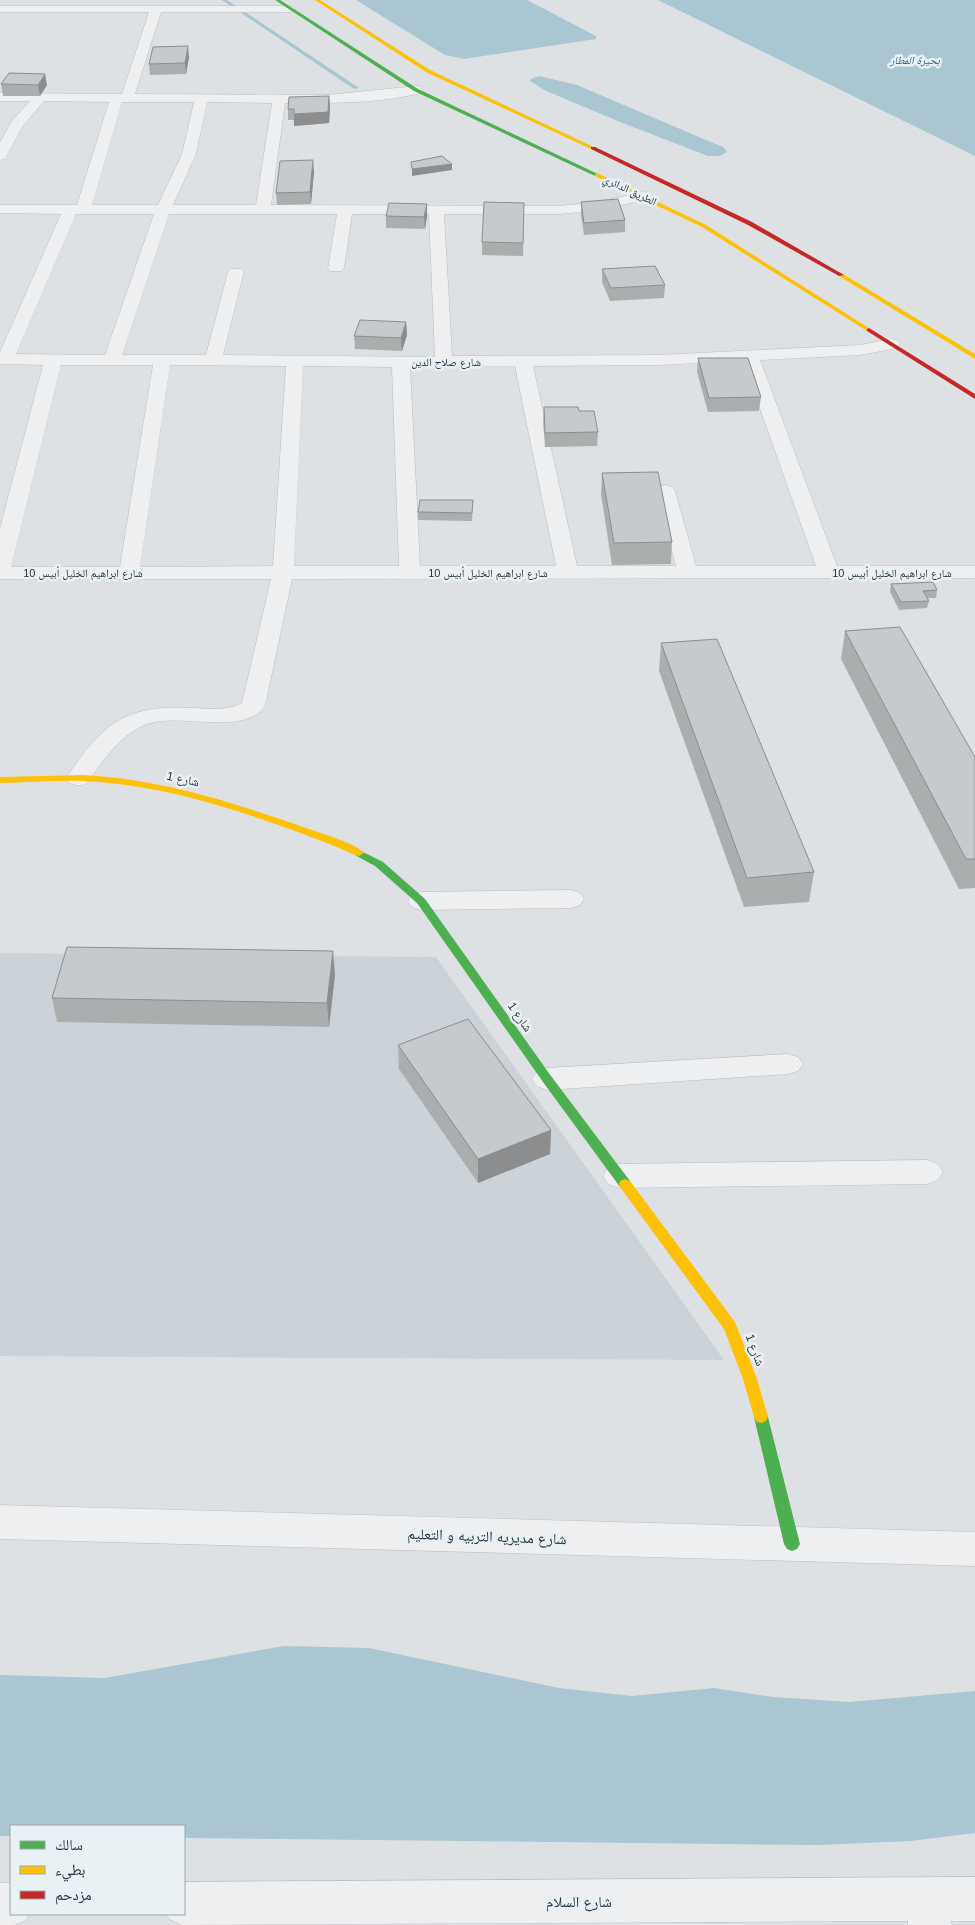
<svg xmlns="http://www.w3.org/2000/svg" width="975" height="1925" viewBox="0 0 975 1925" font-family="Arial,'Noto Naskh Arabic',sans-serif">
<rect width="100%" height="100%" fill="#dee1e4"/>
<path fill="#cbd2d8" d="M0 953 436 957 724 1360 0 1356Z"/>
<path fill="#a9c6d2" d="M356 0H527L596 36V39L464 59 445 55Z
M658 0H975V156Z
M539 76 577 85 706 140 723 147 727 152 720 156H708L620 122 544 90 529 80Z
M284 1646 369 1648 559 1688 632 1696 714 1688 773 1697 849 1702 975 1691V1833L911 1841 818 1845 184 1838V1826H11V1836H0V1675L105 1678Z"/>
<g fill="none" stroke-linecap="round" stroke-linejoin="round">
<path fill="#a9c6d2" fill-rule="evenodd" d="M222 0H227L359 88 354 89Z"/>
<g stroke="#bcbfc2" stroke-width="1">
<path id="street" d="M0 6H290L296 9 290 12H161L135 94 327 95 416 86 421 87 422 90 421 93C377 104 329 103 285 103L271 205 558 206 594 203 643 192 648 193 650 196 648 199 594 211 558 214H444L452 356 659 355 860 345 891 339 897 340 900 344 897 348 860 355 760 360 837 566H975V578L292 579 265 706C243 737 178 712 147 724 127 731 111 750 99 766 95 771 92 778 87 782 83 787 75 785 69 783L66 778C104 723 124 704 194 708 210 709 228 711 242 703L271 579H0V528L43 365 0 364V352L61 214 0 213V205H77L109 102 44 101 23 126 5 159 0 160V142L12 121 30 101H0V93L122 94 149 12H0ZM122 102H194L182 154 158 205H92ZM207 102 272 103 256 205H173L196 154ZM76 214H154L105 355 16 354ZM169 214H337L328 268 330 271H342L344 268 352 214H429L435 357 223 355 244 272 242 269H230L228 272 206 355H122ZM743 361 816 566H696L675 491 672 487 665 485 658 487 655 491 676 566H577L533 366 659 365ZM61 365H153L120 567H11ZM170 365 286 366 273 566 140 567ZM303 366 392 367 399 566H294ZM515 366 556 566H420L410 367Z
M571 890 580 893 584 899 580 905 571 908 421 910 412 907 408 901 412 895 421 892Z
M788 1054 798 1057 803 1064 798 1071 788 1074 547 1090 537 1086 532 1079 537 1072 547 1068Z
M927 1160 938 1164 943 1172 938 1180 927 1184 619 1188 608 1184 603 1176 608 1168 619 1164Z
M0 1505 975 1532V1566L0 1539Z
M975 1877V1921H951L952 1925H908V1921L182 1925 169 1919 166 1914H184V1882Z
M0 1883H11V1914H29L26 1920 15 1925H0Z"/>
</g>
<use href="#street" fill="#edeff1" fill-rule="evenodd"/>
<path fill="#4caf50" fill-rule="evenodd" d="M275 0H280L418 89 600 175 595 176 414 91Z
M359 850 383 862 425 899 551 1076 630 1181 631 1184 630 1187 625 1189 620 1187 543 1082 417 903 375 866 355 855 354 853 355 851Z
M761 1411 766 1413 768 1417 800 1544 797 1549 792 1551 787 1549 784 1544 754 1417 756 1413Z"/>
<path fill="#ffc107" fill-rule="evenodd" d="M315 0H320L430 70 596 148 591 149 426 72Z
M597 173 706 225 872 330 867 331 702 227 595 176 594 175Z
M839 274H843L975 354V359L839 276Z
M83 775C163 779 238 804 312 830 326 835 355 843 364 853L359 856 355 855C331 844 306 835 281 826 222 805 162 787 99 782 66 779 33 782 0 783V777Z
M625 1179 630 1181 735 1322 757 1379 768 1417 766 1421 761 1423 756 1421 754 1417 743 1379 724 1329 620 1187 619 1184 620 1181Z"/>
<path fill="#c62828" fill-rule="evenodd" d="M591 147H595L752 222 844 275 839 276 748 225 591 149Z
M869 328 975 394V399L867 331V329Z"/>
</g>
<path fill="#aaaeaf" d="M189 57 186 74 150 75 149 64Z
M1 84 47 85 40 96H3Z
M329 96 330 107 329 123 294 126V120H288V109Z
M314 172 311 204 277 205 276 193Z
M581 202 625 220V232L584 235 581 215Z
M524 203 523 256 482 255V242Z
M427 204V216L425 229 386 228V216Z
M602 269 665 285 664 298 610 301 602 282Z
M406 322 407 335 402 351 355 349 354 336Z
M698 358 761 397 759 411 708 412 697 372Z
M544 407 579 411 598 432 597 446 545 447 543 421Z
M602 473 672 542 671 564 612 565 601 494Z
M473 500 472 521 418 520V512Z
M891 584 937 590 936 598H928L929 601 927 608 899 610 890 592Z
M845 631 975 757V888L959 889 841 659Z
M661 643 814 872 809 902 744 907 659 671Z
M335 975 329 1027 57 1022 52 998Z
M398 1045 551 1130 550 1154 478 1183 399 1069Z"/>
<path fill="#8b8d8f" d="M188 46 189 57 186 74 185 63Z
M45 74 47 85 40 96 38 85Z
M329 96 330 107 329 123 294 126V114Z
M313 160 314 172 311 204 310 192Z
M452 164V170L412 176V169Z
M427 204V216L425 229 424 217Z
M406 322 407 335 402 351 401 338Z
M333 951 335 975 329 1027 327 1003Z
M551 1130 550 1154 478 1183V1159Z"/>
<path fill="#c6cacc" stroke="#8b8d8f" d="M188 46 185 63 149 64 153 47Z
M9 73 45 74 38 85 1 84Z
M329 96 328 112 294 114V109H288L289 97Z
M442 156 452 164 412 169 411 162Z
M313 160 310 192 276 193 280 161Z
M618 199 625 220 584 223 581 202Z
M484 202 524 203 523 243 482 242Z
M389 203 427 204 424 217 386 216Z
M655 266 665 285 611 288 602 269Z
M360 320 406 322 401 338 354 336Z
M698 358H748L761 397 709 398Z
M544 407H578L579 411H594L598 432 545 433Z
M658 472 672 542 614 543 602 473Z
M420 500H473L472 513 418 512Z
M933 582 937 590 923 591 929 601 901 602 891 584Z
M900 627 975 757V859H966L845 631Z
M717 639 814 872 747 878 661 643Z
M67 947 333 951 327 1003 52 998Z
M468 1019 551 1130 478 1159 398 1045Z"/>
<g text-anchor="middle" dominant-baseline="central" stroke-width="5" stroke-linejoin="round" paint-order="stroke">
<g font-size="11" font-style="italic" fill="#2b5c75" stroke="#eaf1f5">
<text x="915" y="60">بحيرة المطار</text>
</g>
<g font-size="11" fill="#24333e" stroke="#eaf1f5">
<text transform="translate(630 190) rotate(25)">الطريق الدائري</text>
<text x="446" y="362">شارع صلاح الدين</text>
<text x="83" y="573">شارع ابراهيم الخليل أبيس 10</text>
<text x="488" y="573">شارع ابراهيم الخليل أبيس 10</text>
<text x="892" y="573">شارع ابراهيم الخليل أبيس 10</text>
</g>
<g font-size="12" fill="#24333e" stroke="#eaf1f5">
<text transform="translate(183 779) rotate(12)">شارع 1</text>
<text transform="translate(520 1017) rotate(55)">شارع 1</text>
<text transform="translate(755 1350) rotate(69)">شارع 1</text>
</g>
<g font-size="15" fill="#24333e" stroke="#eaf1f5">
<text transform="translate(487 1536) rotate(2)">شارع مديريه التربيه و التعليم</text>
<text x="579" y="1901">شارع السلام</text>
</g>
</g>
<rect x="10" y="1825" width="175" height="90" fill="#eaf1f5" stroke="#9ba5ac"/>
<rect x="20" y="1841" width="25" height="8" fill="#4caf50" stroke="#9ba5ac"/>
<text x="55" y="1850" font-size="15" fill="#24333e">سالك</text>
<rect x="20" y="1866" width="25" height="8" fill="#ffc107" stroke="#9ba5ac"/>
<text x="55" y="1875" font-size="15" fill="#24333e">بطيء</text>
<rect x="20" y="1891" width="25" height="8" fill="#c62828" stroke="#9ba5ac"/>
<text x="55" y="1900" font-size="15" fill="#24333e">مزدحم</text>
</svg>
